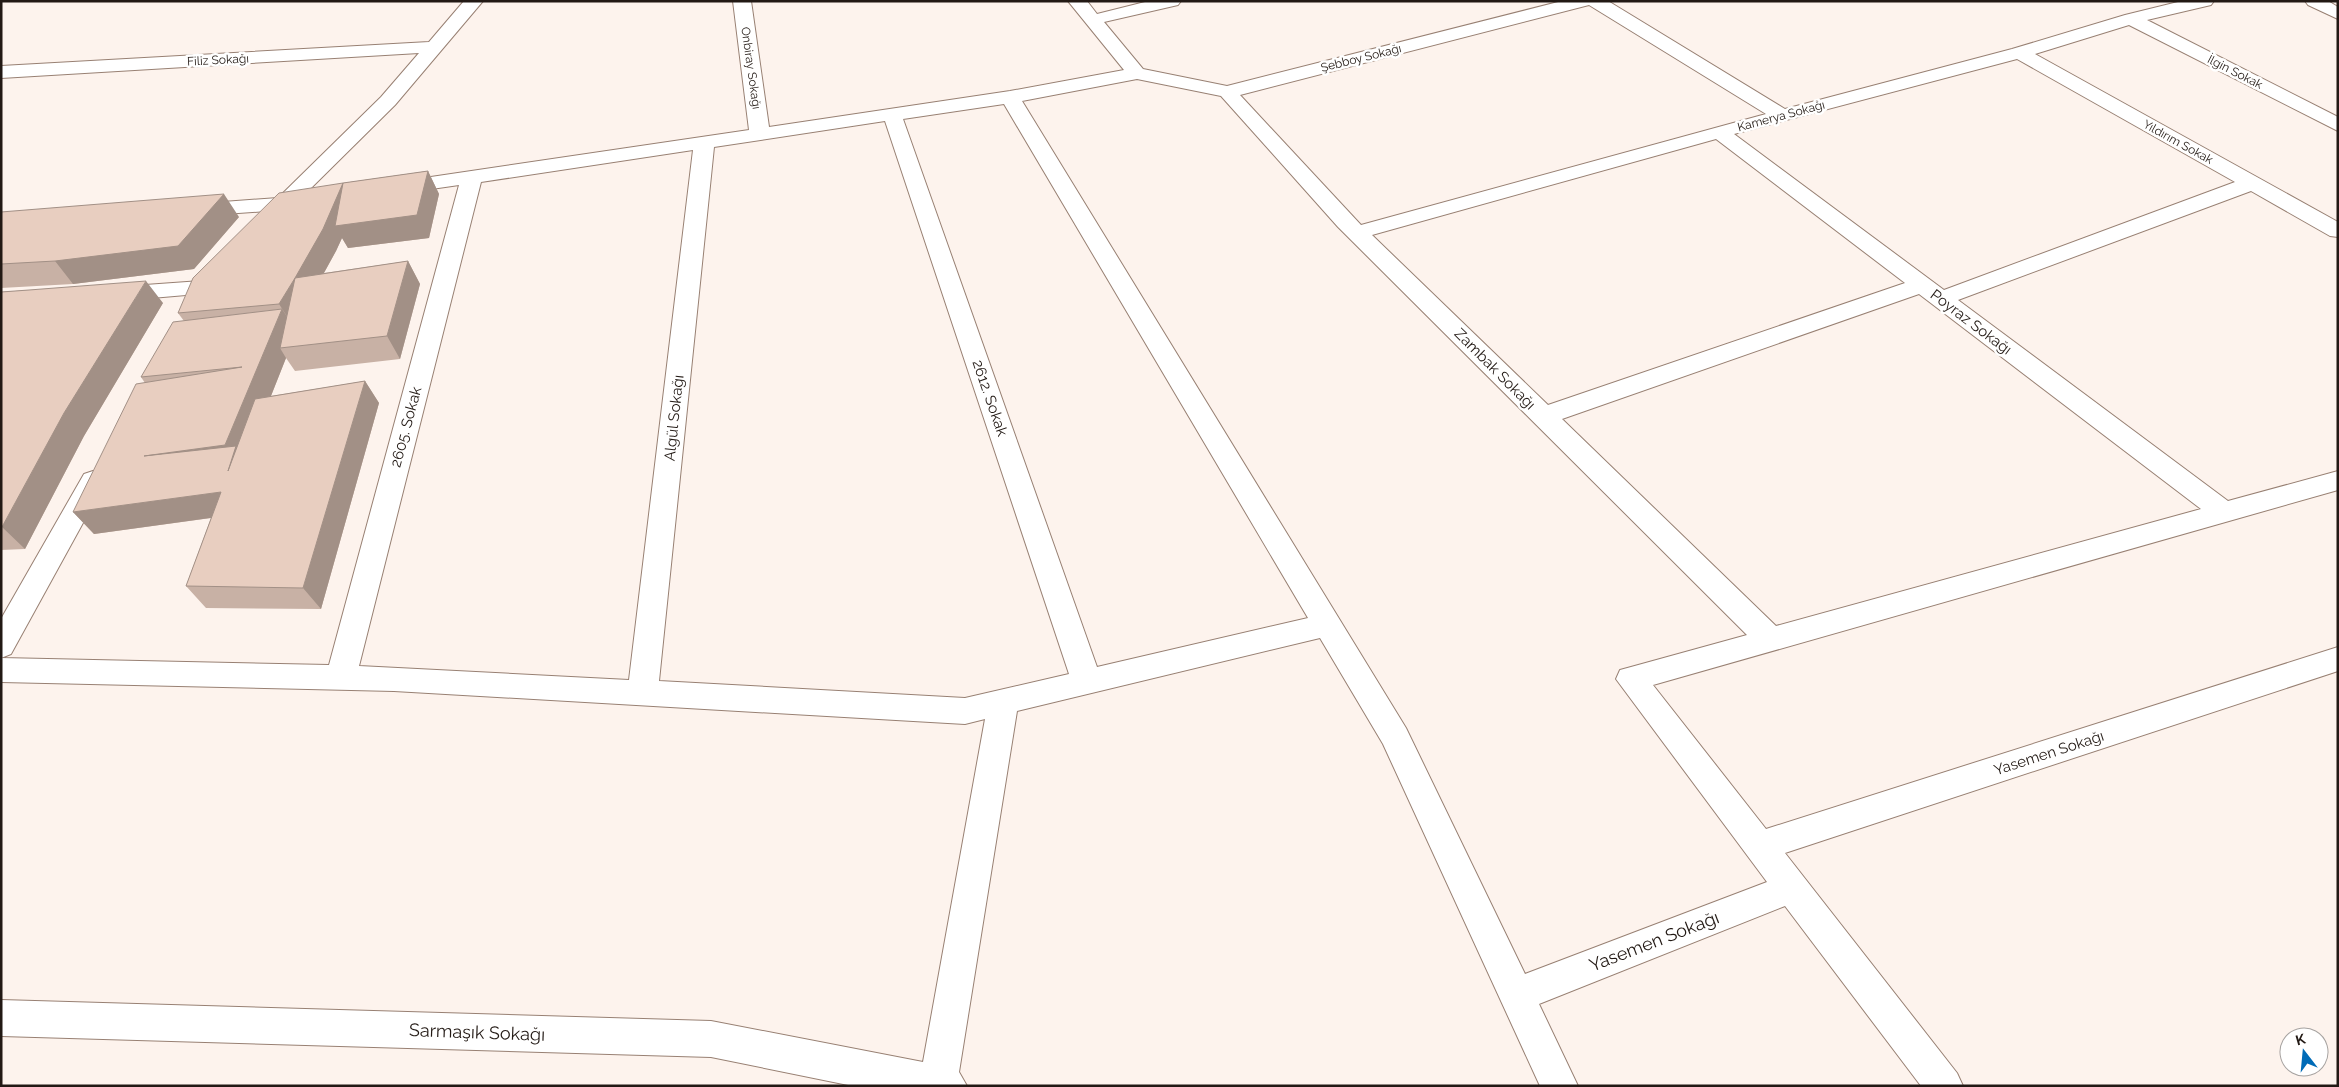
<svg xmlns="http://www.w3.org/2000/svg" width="2339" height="1087" viewBox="0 0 2339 1087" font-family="Raleway,sans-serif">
<rect width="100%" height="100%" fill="#fdf3ed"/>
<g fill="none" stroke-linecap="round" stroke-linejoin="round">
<g stroke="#988073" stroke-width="2">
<path id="minor" d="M464 1H483L395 105 303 196 310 198 314 202 310 206C304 208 294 207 289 210 281 214 279 217 269 215L267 211 196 216 188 215 185 210 188 205 196 204 278 198 381 97 419 53 1 78V66L429 42Z
M733 1H751L769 127 1010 91 1124 70 1068 1H1087L1097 14 1149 1H1181L1178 5 1104 22 1143 69 1227 86 1562 1H1608L1785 109 2012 49 2125 15 2182 1H2214L2211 5 2147 20 2338 117V131L2129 25 2035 54 2338 222V237L2330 236 2251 191 1958 300 2228 501 2338 471V490L1653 685 1766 829 2338 647V671L1785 853 1957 1073 1963 1086H1921L1785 906 1539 1004 1578 1086H1540L1383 744 1320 638 1017 711 959 1072 967 1086H853L711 1057 1 1036V1000L711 1021 923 1062 985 719 965 724 394 691 1 682V658L329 665 459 185 397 194 390 192 387 188 390 184 397 182 749 130ZM1589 5 1766 114 1361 225 1240 95ZM2017 59 2235 182 1944 290 1734 134ZM1137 79 1221 96 1338 227 1747 635 1631 667 1620 670 1616 679 1767 882 1525 974 1406 728 1022 101ZM1004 104 1308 618 1097 667 903 119ZM885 121 1069 674 965 698 659 681 714 147ZM1716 139 1905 283 1548 405 1372 235ZM693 150 629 680 359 666 481 182ZM1919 294 2201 509 1776 626 1562 419Z
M2305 1H2328L2338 7V19L2308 5Z
M201 281 209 283 212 288 209 293 117 301 109 299 106 294 109 289 117 287Z
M93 471 102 474 106 481 11 654 1 658V619L84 474Z"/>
</g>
<use href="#minor" fill="#fff" fill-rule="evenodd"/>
</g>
<path fill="#c8b1a5" d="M428 171 439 194 429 238 348 248 342 238 336 251 324 273 408 261 420 284 400 359 295 371 286 358 271 396 365 381 379 403 321 609 206 608 186 586 211 518 94 534 73 512 145 383 141 377 184 321 178 313Z
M1 212 239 217 194 269 73 284 1 288Z
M29 290 163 303 84 436 25 549 1 550V292Z"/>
<path fill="#a29086" d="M428 171 439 194 429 238 348 248 342 238 336 251 309 300 295 278 343 183Z
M224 194 239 217 194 269 73 284 55 261Z
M408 261 420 284 400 359 387 336Z
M295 278 294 327 279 304Z
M146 281 163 303 84 436 25 549 2 527 64 413Z
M282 309 297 332 280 348 286 358 246 459 163 478 144 456 225 445Z
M365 381 379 403 321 609 303 588Z
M221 492 239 514 94 534 73 512Z"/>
<path fill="#e8cec0" stroke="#a29086" d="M428 171 417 215 335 226 343 183 323 229 295 278 408 261 387 336 280 348 295 278 279 304 178 313 193 278 279 193 343 183Z
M224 194 178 246 55 261 1 264V212Z
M146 281 64 413 2 527H1V292L29 290Z
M282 309 225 445 144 456 236 446 228 471 255 399 365 381 303 588 186 586 221 492 73 512 136 384 242 367 141 377 173 322Z"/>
<g text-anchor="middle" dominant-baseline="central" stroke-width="5" stroke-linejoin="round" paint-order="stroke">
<g font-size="12" fill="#221914" stroke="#fff">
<text transform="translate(1361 58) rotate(-14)">Şebboy Sokağı</text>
<text transform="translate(218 60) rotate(-3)">Filiz Sokağı</text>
<text transform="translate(751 68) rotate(82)">Onbiray Sokağı</text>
<text transform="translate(2235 72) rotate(27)">İlgin Sokak</text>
<text transform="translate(1781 116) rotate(-15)">Kamerya Sokağı</text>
<text transform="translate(2178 142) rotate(29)">Yıldırım Sokak</text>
</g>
<g font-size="15" fill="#221914" stroke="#fff">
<text transform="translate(1971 322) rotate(37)">Poyraz Sokağı</text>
<text transform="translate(1495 369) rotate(45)">Zambak Sokağı</text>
<text transform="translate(990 398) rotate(71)">2612. Sokak</text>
<text transform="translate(674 418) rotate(-84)">Algül Sokağı</text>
<text transform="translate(406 427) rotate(-75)">2605. Sokak</text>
<text transform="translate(2049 753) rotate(-18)">Yasemen Sokağı</text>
</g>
<g font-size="18" fill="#221914" stroke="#fff">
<text transform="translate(1654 941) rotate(-21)">Yasemen Sokağı</text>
<text transform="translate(477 1032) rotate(2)">Sarmaşık Sokağı</text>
</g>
</g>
<rect width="2339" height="1087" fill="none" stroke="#221914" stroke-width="5"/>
<g transform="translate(2304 1052) rotate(344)"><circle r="24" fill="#ffffff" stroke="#a7a3a1"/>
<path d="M0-4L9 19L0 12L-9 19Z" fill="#006bb7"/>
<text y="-8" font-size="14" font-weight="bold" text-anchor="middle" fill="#221914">K</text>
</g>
</svg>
